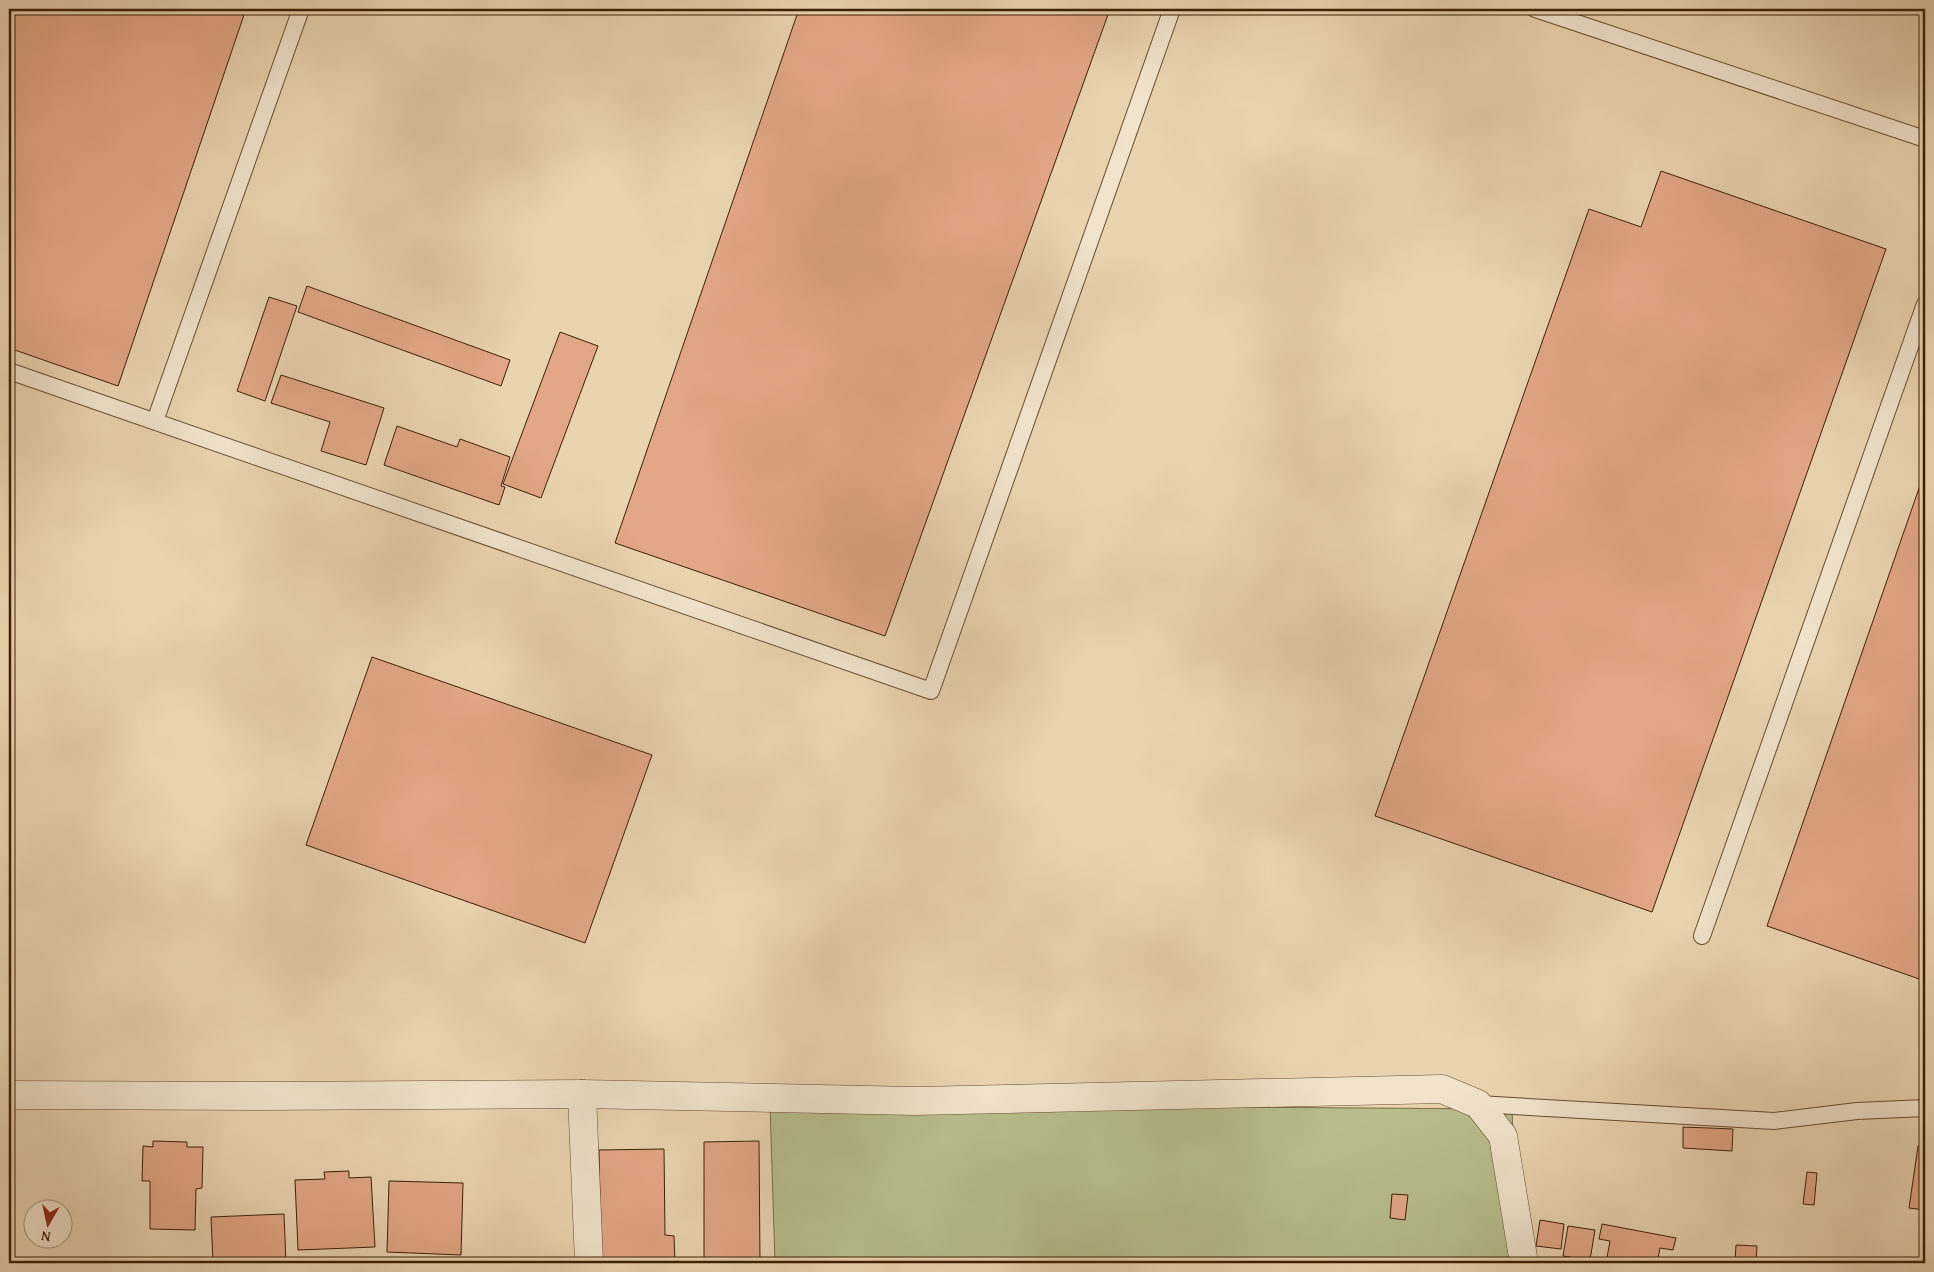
<svg xmlns="http://www.w3.org/2000/svg" width="1934" height="1272" viewBox="0 0 1934 1272" font-family="'Gentium Book Plus',serif">
<rect width="100%" height="100%" fill="#ead4b0"/>
<filter id="stains"><feTurbulence type="fractalNoise" baseFrequency=".004" numOctaves="4"/><feColorMatrix values="0 0 0 0 .2 0 0 0 0 .09 0 0 0 0 .02 0 0 0 .5 -.17"/></filter>
<radialGradient id="worn" r=".72"><stop offset=".6" stop-color="#630" stop-opacity="0"/><stop offset="1" stop-color="#630" stop-opacity=".3"/></radialGradient>
<path fill="#b7bd8b" stroke="#7a6e48" d="M770 1104 1512 1109 1517 1263H775Z"/>
<path fill="#e2a786" stroke="#3e1f06" d="M9 9H246L118 386 9 348Z
M799 9H1110L885 636 615 543Z
M1661 171 1886 249 1652 912 1375 816 1589 209 1641 227Z
M307 286 510 360 501 386 298 312Z
M269 297 297 306 265 401 237 391Z
M560 332 598 346 541 498 503 484Z
M281 375 384 408 366 465 321 451 330 422 271 403Z
M397 426 457 447 460 439 510 457 501 486 505 487 499 505 384 465Z
M1925 471V981L1767 926Z
M372 657 652 755 585 943 306 845Z
M1683 1127 1733 1129 1732 1151 1683 1148Z
M153 1141 187 1142V1147H203L202 1188 196 1189 195 1230 150 1229V1181H142L143 1146 153 1147Z
M759 1141 760 1263H704V1142Z
M1918 1146 1925 1147V1210L1909 1208Z
M664 1149 665 1235 674 1236 675 1263H601L599 1150Z
M349 1171V1178L371 1177 375 1247 298 1250 295 1180 325 1179 324 1172Z
M1807 1172 1817 1173 1814 1205 1803 1204Z
M389 1181 463 1183 461 1255 387 1252Z
M1392 1194 1408 1195 1405 1220 1390 1218Z
M284 1214 286 1263H213L211 1217Z
M1540 1220 1564 1224 1561 1249 1536 1246Z
M1602 1224 1676 1238 1673 1250 1660 1248 1657 1263H1606L1610 1241 1599 1239Z
M1568 1226 1595 1230 1590 1260 1563 1256Z
M1736 1245 1757 1246 1756 1263H1735Z"/>
<g fill="none" stroke-linecap="round" stroke-linejoin="round">
<g stroke="#694c30" stroke-width="18">
<path id="service" d="M1535 9 1925 139
M9 371 931 691 1172 9
M155 421 301 9
M1702 936 1925 304
M1478 1104 1774 1121 1857 1111 1925 1108"/>
</g>
<g stroke="#694c30" stroke-width="29">
<path id="minor" d="M582 1094 589 1263"/>
</g>
<g stroke="#694c30" stroke-width="29">
<path id="tertiary" d="M9 1095 262 1096 582 1094 915 1101 1442 1089 1478 1104 1503 1136 1524 1263"/>
</g>
<use href="#service" stroke="#f1e3cc" stroke-width="16"/>
<use href="#minor" stroke="#f1e3cc" stroke-width="28"/>
<use href="#tertiary" stroke="#f1e3cc" stroke-width="28"/>
</g>
<rect width="1934" height="1272" fill="none" stroke="#ead4b0" stroke-width="30"/>
<rect x="10" y="10" width="1914" height="1252" fill="none" stroke="#3e1f06" stroke-width="2.5"/>
<rect x="15" y="15" width="1904" height="1242" fill="none" stroke="#3e1f06"/>
<g transform="translate(48 1224) rotate(189)"><circle r="24" fill="#f1e3cc" stroke="#a9957d"/>
<path d="M0-4L9 19L0 12L-9 19Z" fill="#8f2418"/>
<text y="-8" font-size="14" font-weight="bold" text-anchor="middle" fill="#3e1f06">N</text>
</g>
<rect width="100%" height="100%" filter="url(#stains)"/>
<rect width="100%" height="100%" fill="url(#worn)"/>
</svg>
